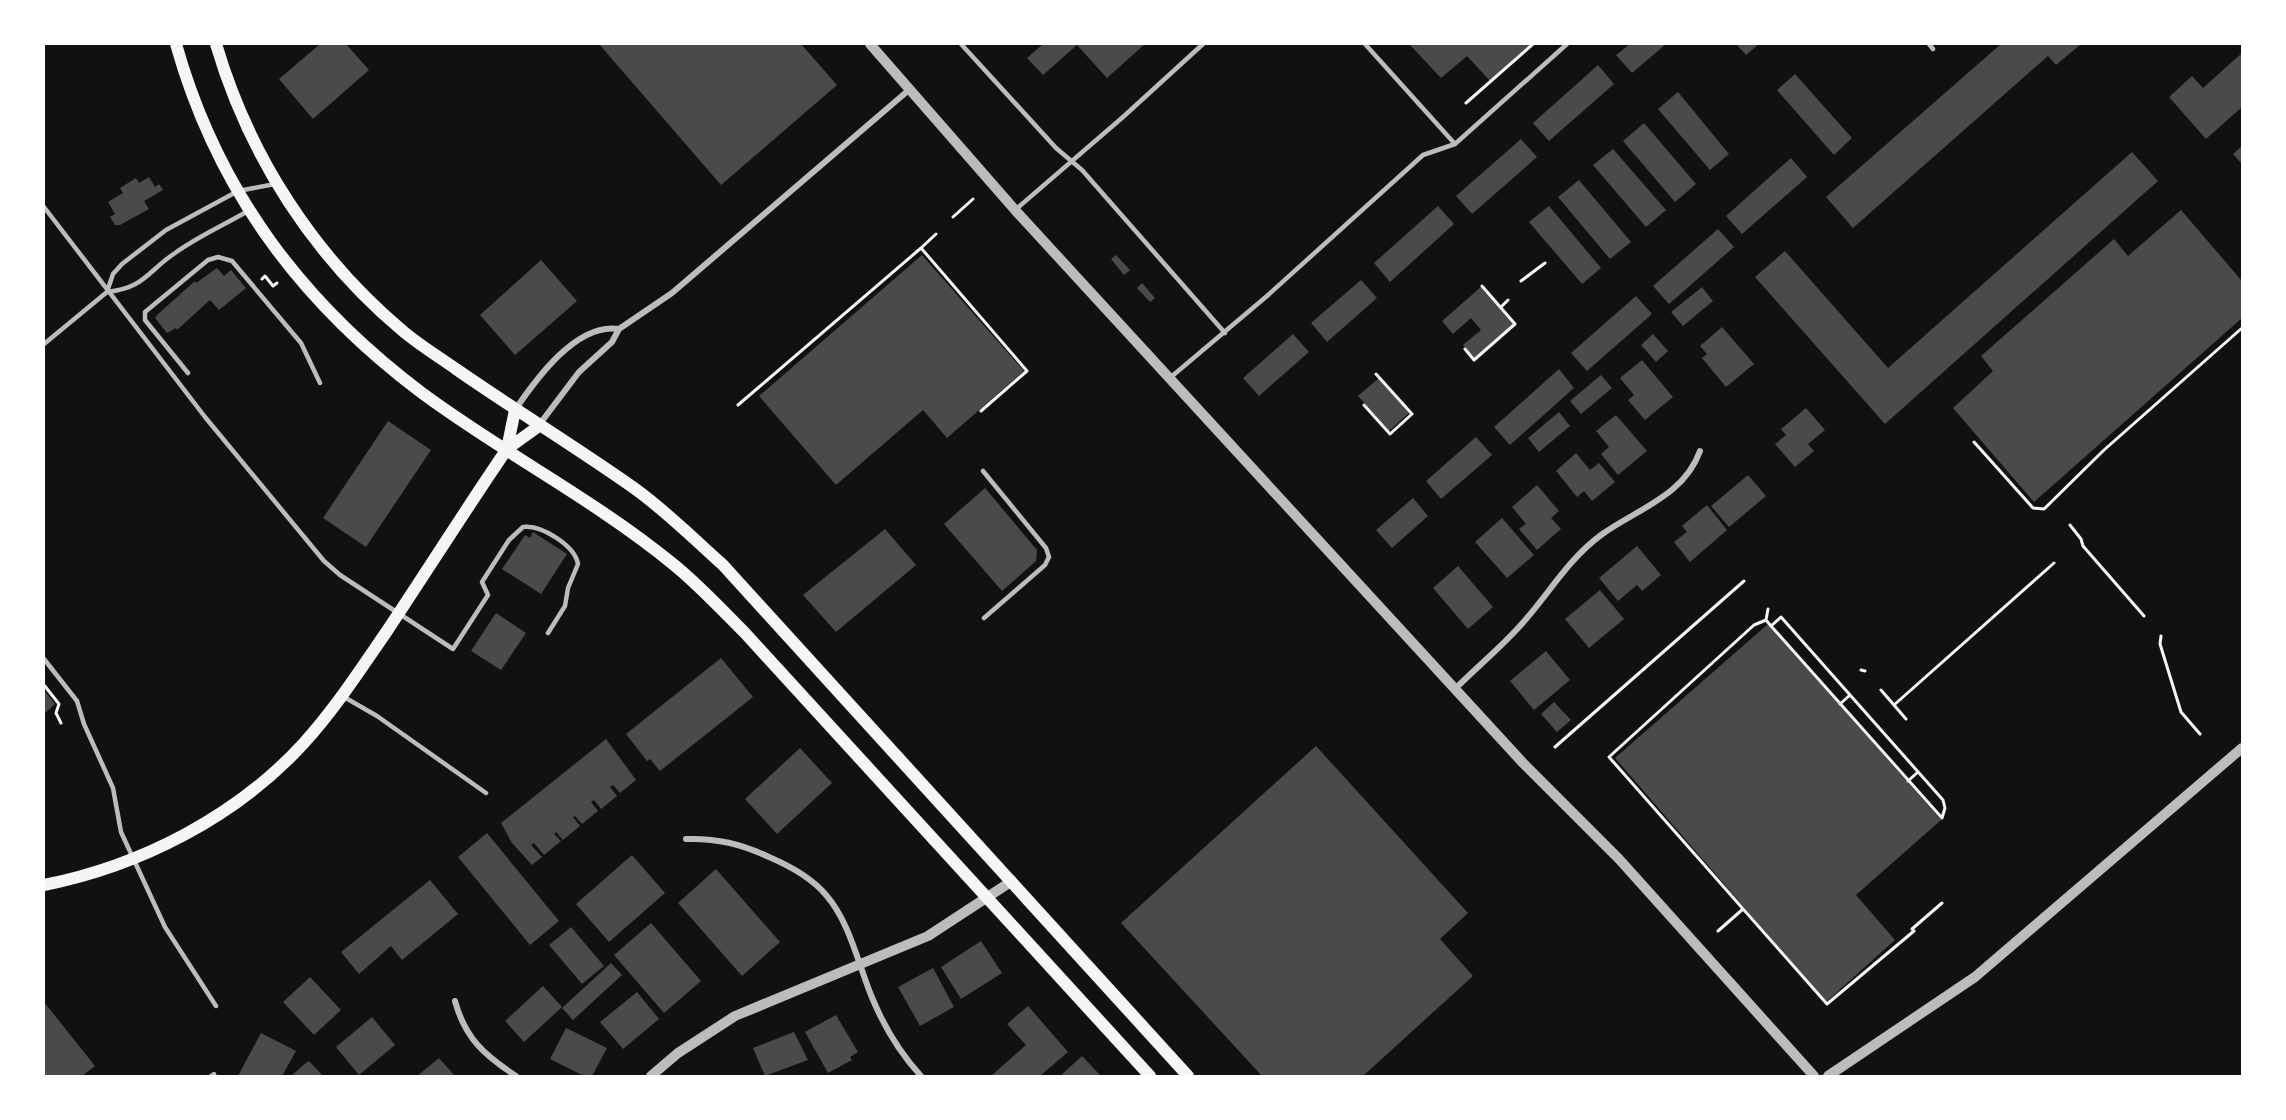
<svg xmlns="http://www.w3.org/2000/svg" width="2286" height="1120" viewBox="0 0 2286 1120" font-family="'Playfair Display',serif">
<rect width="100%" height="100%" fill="#111"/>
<path fill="#4a4a4a" d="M320 44H346L369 70 313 119 279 79Z
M599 44H801L837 85 721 185Z
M1043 44H1145L1107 78 1077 45 1043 75 1027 58Z
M1409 44H1531L1490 81 1467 56 1441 78Z
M1630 44H1666L1632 73 1616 55Z
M1736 44H1759L1746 55Z
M2001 44H2081L2056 65 2048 56 1853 228 1826 197Z
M2242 53V107L2206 139 2169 97 2192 76 2203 88Z
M1598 65 1614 84 1549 141 1533 123Z
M1795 74 1852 138 1834 155 1777 90Z
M1678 92 1729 154 1710 170 1658 109Z
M1644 123 1696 184 1675 202 1623 141Z
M1521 139 1537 157 1472 214 1456 196Z
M2242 146V164L2233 154Z
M1613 149 1666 210 1646 227 1593 165Z
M2132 152 2158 181 1885 424 1755 277 1785 251 1888 368Z
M1791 158 1807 177 1742 234 1726 216Z
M149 177 155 187 159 184 163 190 144 201 149 209 120 225H115L110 217 115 214 108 202 123 193 120 188 136 178 139 183Z
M1579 180 1631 242 1610 259 1558 197Z
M1438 206 1454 224 1390 282 1374 263Z
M1549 206 1601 268 1582 284 1529 222Z
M2181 210 2242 281V318L2034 502 1953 408 1993 371 1981 356 2114 239 2128 256Z
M1718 229 1734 247 1669 304 1653 286Z
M922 255 1024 371 947 438 923 410 836 485 759 396Z
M1116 255 1130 270 1124 275 1111 259Z
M541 260 577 301 515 355 480 315Z
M217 268 224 276 231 270 246 288 219 310 210 300 177 330 176 328 167 333 155 318 157 315 195 281 196 283Z
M1361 280 1377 298 1327 342 1311 323Z
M1142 283 1155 298 1150 302 1137 288Z
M1482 286 1514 323 1474 358 1463 345 1481 330 1471 318 1453 334 1442 321Z
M1702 287 1713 301 1683 326 1671 312Z
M1636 296 1652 314 1587 371 1571 353Z
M1722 327 1754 364 1726 387 1702 358 1707 354 1700 346Z
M1293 334 1309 352 1259 396 1243 378Z
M1653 334 1668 351 1656 362 1641 345Z
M1642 360 1673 397 1645 420 1628 400 1634 395 1620 378Z
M1559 369 1574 388 1510 445 1494 427Z
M1601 375 1612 388 1581 414 1570 401Z
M1379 378 1409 413 1389 431 1358 396Z
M1806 408 1825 430 1808 444 1814 451 1795 467 1775 444 1786 435 1781 429Z
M1559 412 1570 426 1539 452 1528 438Z
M1616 415 1647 451 1618 475 1601 454 1609 447 1596 431Z
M388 421 431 450 366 547 323 518Z
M1476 437 1492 455 1441 499 1426 481Z
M1576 453 1590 470 1599 463 1615 482 1592 501 1584 491 1577 497 1556 471Z
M1748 475 1766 496 1729 527 1711 506Z
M1537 485 1559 511 1551 518 1561 529 1537 550 1519 529 1526 524 1512 507Z
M985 488 1037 550 1036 561 1002 591 944 524Z
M1413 498 1428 516 1392 548 1376 530Z
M1707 505 1727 530 1690 562 1674 542 1687 532 1682 526Z
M1502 518 1534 555 1507 578 1475 542Z
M885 529 916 565 836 632 803 595Z
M533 532 567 554 541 594 502 569 525 535 530 538Z
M1637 546 1661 575 1642 591 1637 585 1618 601 1599 578Z
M1458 566 1493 607 1468 629 1433 588Z
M1600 590 1624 619 1589 648 1565 619Z
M496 613 526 633 501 670 471 651Z
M1768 624 1941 820 1856 895 1895 940 1826 1002 1615 758Z
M1546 651 1570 680 1534 710 1510 681Z
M721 658 753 697 660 771 650 759 647 761 626 734Z
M44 690 55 704 44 714Z
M1554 702 1571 720 1557 732 1541 714Z
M606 739 636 780 620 793 613 785 610 787 617 796 601 809 594 800 591 802 598 811 582 824 575 816 573 817 580 826 563 840 556 832 554 834 561 841 544 855 534 843 531 845 542 857 532 865 512 843 501 823Z
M1316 746 1468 913 1440 939 1473 976 1363 1076H1262L1121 923Z
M800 748 832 783 777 834 745 799Z
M487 833 559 921 530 945 458 857Z
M632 855 665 893 609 942 576 904Z
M716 869 780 942 742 976 678 903Z
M430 880 458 914 402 960 391 946 359 974 341 952Z
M651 923 701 981 664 1013 614 955Z
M571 927 604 966 582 984 549 945Z
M981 941 1002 973 961 999 941 967Z
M611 963 622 975 573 1020 562 1008Z
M933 968 954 1007 920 1026 898 987Z
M310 977 341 1010 314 1035 283 1002Z
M543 986 562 1007 524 1042 505 1021Z
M637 992 659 1019 623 1049 600 1022Z
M44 1002 95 1066 82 1076H44Z
M1028 1006 1068 1052 1040 1076H991L1026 1045 1007 1024Z
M836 1015 858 1052 850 1057 852 1060 828 1073 805 1032Z
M372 1017 395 1045 359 1075 336 1047Z
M566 1028 607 1048 592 1076H584L550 1059Z
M794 1032 808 1060 765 1076 753 1048Z
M261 1033 296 1051 282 1076H238Z
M1082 1056 1101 1076H1060Z
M439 1058 455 1076H417Z
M309 1061 323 1076H291L307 1062Z"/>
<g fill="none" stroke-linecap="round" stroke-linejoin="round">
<path stroke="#f5f5f5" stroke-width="3" d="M1466 103 1533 44
M953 217 973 199
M921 248 936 234
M262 279 265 276 273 286 277 283
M1521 281 1545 263
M1501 307 1508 300
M1465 349 1474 360 1515 324 1482 286
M738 405 921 248 1027 371 981 411
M1364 405 1390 434 1412 414 1376 374
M1974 442 2033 508 2044 509 2104 450 2242 328
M2070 525 2081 539 2083 546 2144 616
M1768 609 1766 620 1771 626 1781 617 1943 800 1945 808 1942 818 1771 626
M1766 620 1754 625 1609 757 1827 1004 1914 931 1912 929 1942 903
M2161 636 2160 644 2181 712 2200 734
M1861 670 1865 671
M44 685 59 704 56 713 61 723
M1881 690 1906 719
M1840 704 1850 695
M1894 705 2054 563
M1555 747 1744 581
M1908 781 1918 772
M1718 931 1743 909"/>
<path stroke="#bcbcbc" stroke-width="4.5" d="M961 44 1056 148 1082 170 1225 333
M1365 44 1455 144
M1929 44 1933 49
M44 207 205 417 324 561 340 575 453 649 488 595 482 582 509 540 523 527C541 524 575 546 578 564L568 588 565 606 548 633
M1015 210 1123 117 1203 44
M107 292C144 288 147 272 175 253 197 237 224 225 248 211
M44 344 107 292 113 274 122 264 166 230 238 191 275 184
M188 373 145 320V312L208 260 218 257 232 261 301 343 320 383
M1171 377 1267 296 1423 155 1455 144 1567 44
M983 471 1046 548 1049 557 1045 565 984 618
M44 659 77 701 84 724 113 788 121 832 165 927 216 1006
M344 697 377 716 486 793
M211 1076 214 1074"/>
<path stroke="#bcbcbc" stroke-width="6" d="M515 410C536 379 577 322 619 329
M539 425 579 372 612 342 619 329 672 293 910 89
M1456 688C1476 668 1499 649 1519 627 1547 597 1567 560 1601 535 1637 509 1684 496 1700 451
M686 839C717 838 741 844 769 857 790 866 811 877 826 895 849 921 858 963 871 995 883 1025 899 1052 921 1076
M455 1001C465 1038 484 1055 516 1076"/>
<path stroke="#bcbcbc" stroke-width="10" d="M870 44 1015 210 1523 763 1619 859 1814 1076
M651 1076 678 1053 735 1016 928 936 1012 881
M1828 1076 1975 977 2242 748"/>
<path stroke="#f5f5f5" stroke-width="12" d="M176 44C217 190 301 302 422 393 503 453 595 500 673 564 699 585 722 610 745 633L1150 1076
M216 44C249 156 314 257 404 332 421 346 439 357 456 369 515 410 576 447 634 488 666 511 694 539 723 565L1188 1076
M507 449 515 410
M44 885C140 866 236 817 303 744 335 709 360 670 387 631 427 571 466 509 507 449L539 426"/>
</g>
<rect width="2286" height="1120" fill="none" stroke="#ffffff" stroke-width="90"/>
</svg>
